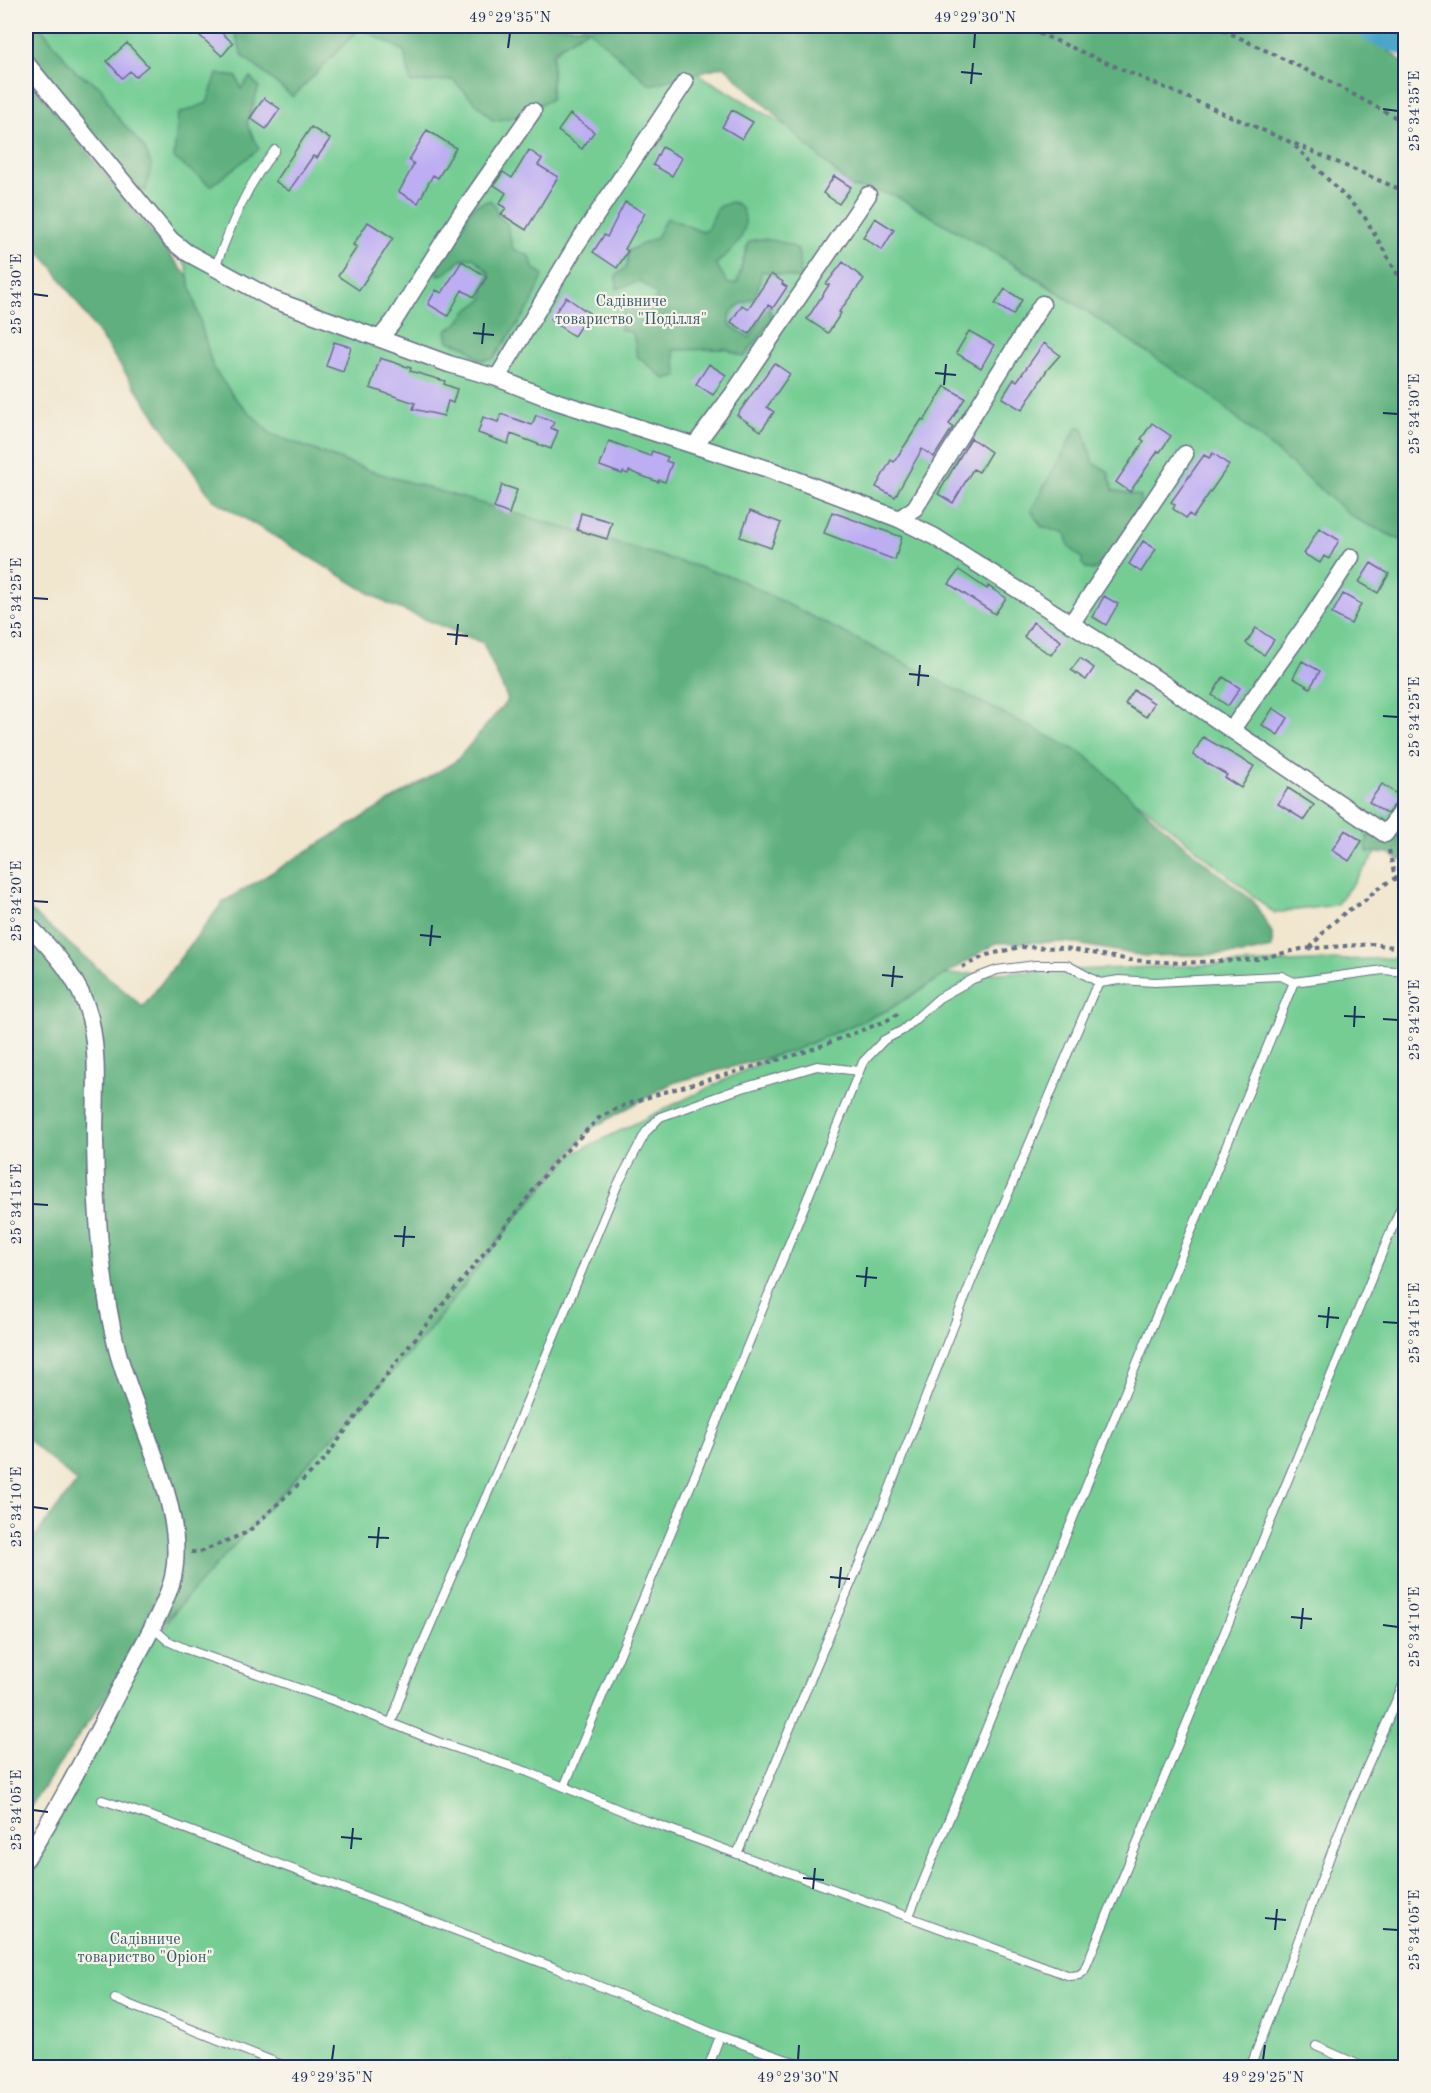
<svg xmlns="http://www.w3.org/2000/svg" width="1431" height="2093" viewBox="0 0 1431 2093" font-family="'Old Standard TT',serif">
<rect width="100%" height="100%" fill="#f7f3e8"/>
<filter id="ink" filterUnits="userSpaceOnUse"><feTurbulence type="fractalNoise" baseFrequency=".0167" numOctaves="2"/><feDisplacementMap in="SourceGraphic" scale="12" xChannelSelector="R" yChannelSelector="G"/><feConvolveMatrix kernelMatrix="1 2 1 2 8 2 1 2 1" color-interpolation-filters="sRGB"/></filter>
<filter id="wash" filterUnits="userSpaceOnUse"><feTurbulence type="fractalNoise" baseFrequency=".008" numOctaves="4" result="noise"/><feDisplacementMap in="SourceGraphic" scale="24" xChannelSelector="R" yChannelSelector="G"/><feGaussianBlur stdDeviation="1.35" result="paint"/><feColorMatrix in="noise" values="0 0 0 0 0 0 0 0 0 0 0 0 0 0 0 0 0 1.4 0 .05"/><feComposite in="paint" operator="in"/></filter>
<g filter="url(#wash)">
<rect width="100%" height="100%" fill="#f1e6ce"/>
<path fill="#74cd94" stroke="#487e79" stroke-width="1.5" d="M26 26H372L513 104 577 26H605L688 68 895 190 1205 385 1406 528 1405 816 1336 905 1274 913 1145 807 1057 748 270 442 198 375 187 266 55 108Z
M1405 955V2067H26V1854L122 1685 211 1562 574 1153 941 975 1394 958Z"/>
<path fill="#5fb07e" stroke="#3d706e" stroke-width="1.5" d="M26 26H40L76 72 101 87 114 113 145 149 151 165 146 191 135 187 91 145 68 98 47 82 26 58Z
M233 26H950L953 29 964 26H1359L1405 64V542L1354 518 1209 394 1031 274 894 195 851 187 724 66 650 85 588 29 553 51 551 99 518 116 494 121 453 80 411 83 404 51 360 28 293 97 242 55Z
M217 74 237 77 241 89 250 77 259 87 247 124 259 149 211 186 174 158 178 114 207 103Z
M26 76 188 277 213 368 235 398 271 434 371 471 736 578 1084 754 1180 842 1254 902 1272 933V948L1243 954 1144 956 1066 942 996 943 888 1010 792 1051 672 1083 592 1128 535 1194 424 1337 136 1653 26 1813V1548L77 1482 26 1438V907L143 1007 223 902 456 761 508 700 483 643 388 604 212 499 52 266 26 238Z
M490 200 496 206 497 215 507 224 513 249 530 256 533 268 542 273 543 276 531 305 493 359 479 360 467 347 448 341 446 331 458 323 467 311 482 300 484 296V288L490 274 473 257C453 259 453 273 439 275L437 272 439 262 458 235 469 212 476 205Z
M731 202C738 203 742 207 744 214 750 236 731 251 716 264L728 284 737 283 748 243C759 234 787 243 798 249L801 279 762 271 756 297C742 304 725 308 731 326L750 338 759 322 758 304 768 303 772 320 744 357 726 349 673 350 678 376 665 379 637 356 633 333 620 329 625 305 652 307 657 295 640 281 617 289 616 276 627 266 628 251 656 238 665 220 669 218 702 232 707 230 718 207Z
M1077 427 1083 428 1093 463 1108 471 1113 490 1141 496C1139 518 1111 559 1093 570L1087 569 1082 564V558L1069 547 1065 534 1041 526 1031 510Z
M1405 801V856L1401 861 1389 853 1367 852V836L1385 834Z"/>
<g fill="none" stroke-linecap="round" stroke-linejoin="round">
<path stroke="#49a5c7" stroke-width="36" d="M1375 26 1406 38"/>
</g>
<g id="blocks">
<path fill="#bdadf3" d="M207 26H214L233 43 222 56 199 35Z
M127 43 148 66 135 77 130 71 122 78 107 61Z
M264 98 280 109 266 129 250 118Z
M732 110 753 122 742 139 722 127Z
M570 114 594 132 582 149 558 131Z
M311 127 330 139 317 158 313 156 289 191 275 181Z
M427 130 456 148 438 178 433 175 418 203 399 192 414 164 409 160Z
M662 147 682 158 672 176 653 165Z
M529 150 542 159 538 165 558 177 526 230 501 214 506 208 499 204 506 193 494 185 503 172 512 178Z
M834 176 851 187 839 204 823 193Z
M625 202 645 213 625 249 628 251 617 268 593 252 604 235 607 237Z
M875 218 894 230 882 250 863 237Z
M368 222 393 238 359 290 338 276 357 247 353 245Z
M462 261 487 277 474 297 462 290 448 316 428 304 436 290 442 293Z
M843 262 864 279 839 312 841 313 828 333 807 319 829 285 826 284Z
M771 274 783 282 782 284 787 287 773 308 768 305 749 334 731 322 742 305 748 309Z
M1005 289 1022 300 1013 315 995 304Z
M566 297 589 313 574 336 550 320Z
M969 331 994 345 981 368 956 353Z
M334 342 351 347 343 372 326 366Z
M1044 343 1060 355 1047 370 1022 410 1002 398 1014 379 1017 381Z
M380 358 411 368 410 371 445 381 444 384 457 389 453 403 448 401 444 416 413 409 415 403 370 388Z
M774 363 790 374 767 407 774 412 761 431 737 415Z
M709 364 726 375 713 395 696 384Z
M945 386 965 398 949 424 953 427 934 457 922 449 895 497 876 487 891 460 894 462 922 419 924 421Z
M501 414 532 425 536 415 554 422 551 428 558 431 551 449 511 434 508 444 478 433 483 417 498 422Z
M1152 423 1171 436 1160 452 1158 451 1130 492 1116 482 1144 441 1141 439Z
M971 438 991 452 979 472 973 469 953 503 938 494Z
M609 441 650 456 652 451 668 457 666 461 672 463 665 482 659 480 658 482 629 471 628 474 623 472 622 474 600 466Z
M1213 453 1229 465 1193 517 1189 514 1186 518 1173 509 1175 505 1171 502 1204 455 1209 458Z
M502 485 517 490 509 514 494 508Z
M750 511 781 523 771 548 740 537Z
M832 512 902 537 895 560 824 533Z
M581 513 612 522 607 539 577 530Z
M1319 528 1339 540 1329 559 1324 556 1320 563 1304 554Z
M1143 541 1156 549 1141 572 1129 564Z
M1371 563 1389 574 1378 593 1359 582Z
M959 570 987 589 988 586 1006 598 995 614 949 584Z
M1343 594 1361 604 1351 624 1332 614Z
M1104 596 1118 604 1106 625 1093 617Z
M1033 622 1061 641 1051 655 1024 637Z
M1256 628 1274 640 1264 655 1246 643Z
M1080 658 1094 668 1086 680 1071 670Z
M1302 661 1320 671 1310 688 1293 678Z
M1223 677 1240 688 1228 706 1212 695Z
M1134 690 1154 703 1146 717 1125 704Z
M1273 708 1288 718 1278 735 1262 725Z
M1203 737 1254 766 1241 788 1225 778 1227 775 1193 755Z
M1382 784 1401 797 1387 814 1369 802Z
M1288 788 1314 805 1304 820 1278 804Z
M1345 830 1362 841 1349 861 1332 850Z"/>
</g>
</g>
<g filter="url(#ink)">
<use href="#blocks" fill-opacity="0" stroke="#666f85" stroke-width="1.5"/>
<g fill="none" stroke-linecap="round" stroke-linejoin="round">
<g stroke="#666f85" stroke-width="10">
<path id="lane" d="M215 268C232 223 245 188 275 150
M152 1627 168 1641 186 1649 338 1702 438 1742 528 1772 642 1819 1070 1976 1079 1975 1084 1971 1406 1195
M391 1723 406 1682 520 1418 617 1186 646 1132 660 1117 736 1090 817 1066 859 1071
M564 1787 693 1480 863 1062 884 1040 903 1030 939 998 973 979 997 970 1035 965H1067L1100 983
M102 1800 159 1819 553 1967 720 2036 810 2068
M737 1854 873 1531 971 1282 1094 991 1100 983 1119 980 1155 982 1281 976 1294 982 1383 970 1406 972
M909 1916 1294 982
M115 1999 290 2068
M1316 2046 1366 2068
M708 2068 720 2036
M1250 2068 1343 1822 1406 1678"/>
</g>
<g stroke="#666f85" stroke-width="19">
<path id="street" d="M26 63 171 240 186 252 274 300 323 318 449 364 497 378 558 402 768 469 899 519 935 537 1133 663 1385 834 1406 806
M380 338 394 321 459 217 533 111
M497 378 577 244 685 82
M695 445 733 394 868 195
M899 519 915 508 1042 304
M1071 624 1185 454
M1232 729 1312 617 1351 557
M26 923C53 950 80 979 90 1018 99 1057 95 1098 95 1138 96 1208 100 1281 117 1349 134 1416 188 1509 173 1577 166 1606 142 1646 128 1673 95 1736 64 1800 26 1859"/>
</g>
<path stroke="#666f85" stroke-width="4" stroke-dasharray="4.5 4.5" stroke-linecap="butt" d="M1022 26 1406 192
M1215 26 1325 79 1406 123
M1295 146 1364 216 1406 289
M1389 850 1395 878 1406 904
M1310 948 1328 927 1347 911 1363 902 1377 889 1395 878 1406 864
M962 967 987 955 1020 947 1065 948 1130 960 1182 963 1258 959 1301 949 1374 944 1406 949
M191 1552H200L248 1532 323 1461 398 1360 517 1212 551 1166 600 1117 625 1105 661 1093 802 1053 886 1021 898 1014"/>
<use href="#lane" stroke="#fff" stroke-width="8"/>
<use href="#street" stroke="#fff" stroke-width="16"/>
</g>
</g>
<path fill="none" stroke="#1b2f5e" stroke-width="2" d="M508 48 510 33M974 48 975 33M961 72 982 74M971 84 973 63M1383 109 1398 111M33 294 48 296M473 333 494 335M482 344 484 323M935 373 956 375M944 385 946 364M1383 413 1398 414M33 598 48 599M447 634 468 636M456 645 458 624M909 674 929 676M918 686 920 665M1383 716 1398 717M33 901 48 902M420 935 441 937M430 946 432 925M882 975 903 977M892 987 894 966M1344 1016 1365 1017M1383 1019 1398 1020M1354 1027 1355 1006M33 1204 48 1205M394 1236 415 1237M403 1247 405 1226M856 1276 877 1278M865 1287 867 1267M1318 1316 1339 1318M1383 1322 1398 1323M1327 1328 1329 1307M33 1507 48 1509M368 1537 389 1538M377 1548 379 1527M830 1577 850 1579M839 1588 841 1567M1291 1617 1312 1619M1383 1625 1398 1627M1301 1629 1303 1608M33 1810 48 1812M341 1837 362 1839M351 1849 353 1828M803 1878 824 1880M813 1889 815 1868M1265 1918 1286 1920M1383 1929 1398 1930M1275 1930 1277 1909M332 2060 334 2045M798 2060 799 2045M1263 2060 1265 2045"/>
<g text-anchor="middle" dominant-baseline="central" stroke-width="4.5" stroke-linejoin="round" paint-order="stroke">
<g font-size="16" fill="#31566c" stroke="#f7f3e8">
<text x="631" y="302">Садівниче<tspan x="631" dy="18">товариство "Поділля"</tspan></text>
<text x="145" y="1940">Садівниче<tspan x="145" dy="18">товариство "Оріон"</tspan></text>
</g>
</g>
<rect width="1431" height="2093" fill="none" stroke="#f7f3e8" stroke-width="66"/>
<rect x="33" y="33" width="1365" height="2027" fill="none" stroke="#1b2f5e" stroke-width="2"/>
<g font-size="15" text-anchor="middle" fill="#1b2f5e">
<text x="510" y="22">49°29'35"N</text>
<text x="975" y="22">49°29'30"N</text>
<text transform="translate(1414 111) rotate(-90)" y="5">25°34'35"E</text>
<text transform="translate(16 294) rotate(-90)" y="5">25°34'30"E</text>
<text transform="translate(1414 414) rotate(-90)" y="5">25°34'30"E</text>
<text transform="translate(16 598) rotate(-90)" y="5">25°34'25"E</text>
<text transform="translate(1414 717) rotate(-90)" y="5">25°34'25"E</text>
<text transform="translate(16 901) rotate(-90)" y="5">25°34'20"E</text>
<text transform="translate(1414 1020) rotate(-90)" y="5">25°34'20"E</text>
<text transform="translate(16 1204) rotate(-90)" y="5">25°34'15"E</text>
<text transform="translate(1414 1323) rotate(-90)" y="5">25°34'15"E</text>
<text transform="translate(16 1507) rotate(-90)" y="5">25°34'10"E</text>
<text transform="translate(1414 1627) rotate(-90)" y="5">25°34'10"E</text>
<text transform="translate(16 1810) rotate(-90)" y="5">25°34'05"E</text>
<text transform="translate(1414 1930) rotate(-90)" y="5">25°34'05"E</text>
<text x="332" y="2082">49°29'35"N</text>
<text x="798" y="2082">49°29'30"N</text>
<text x="1263" y="2082">49°29'25"N</text>
</g>
</svg>
